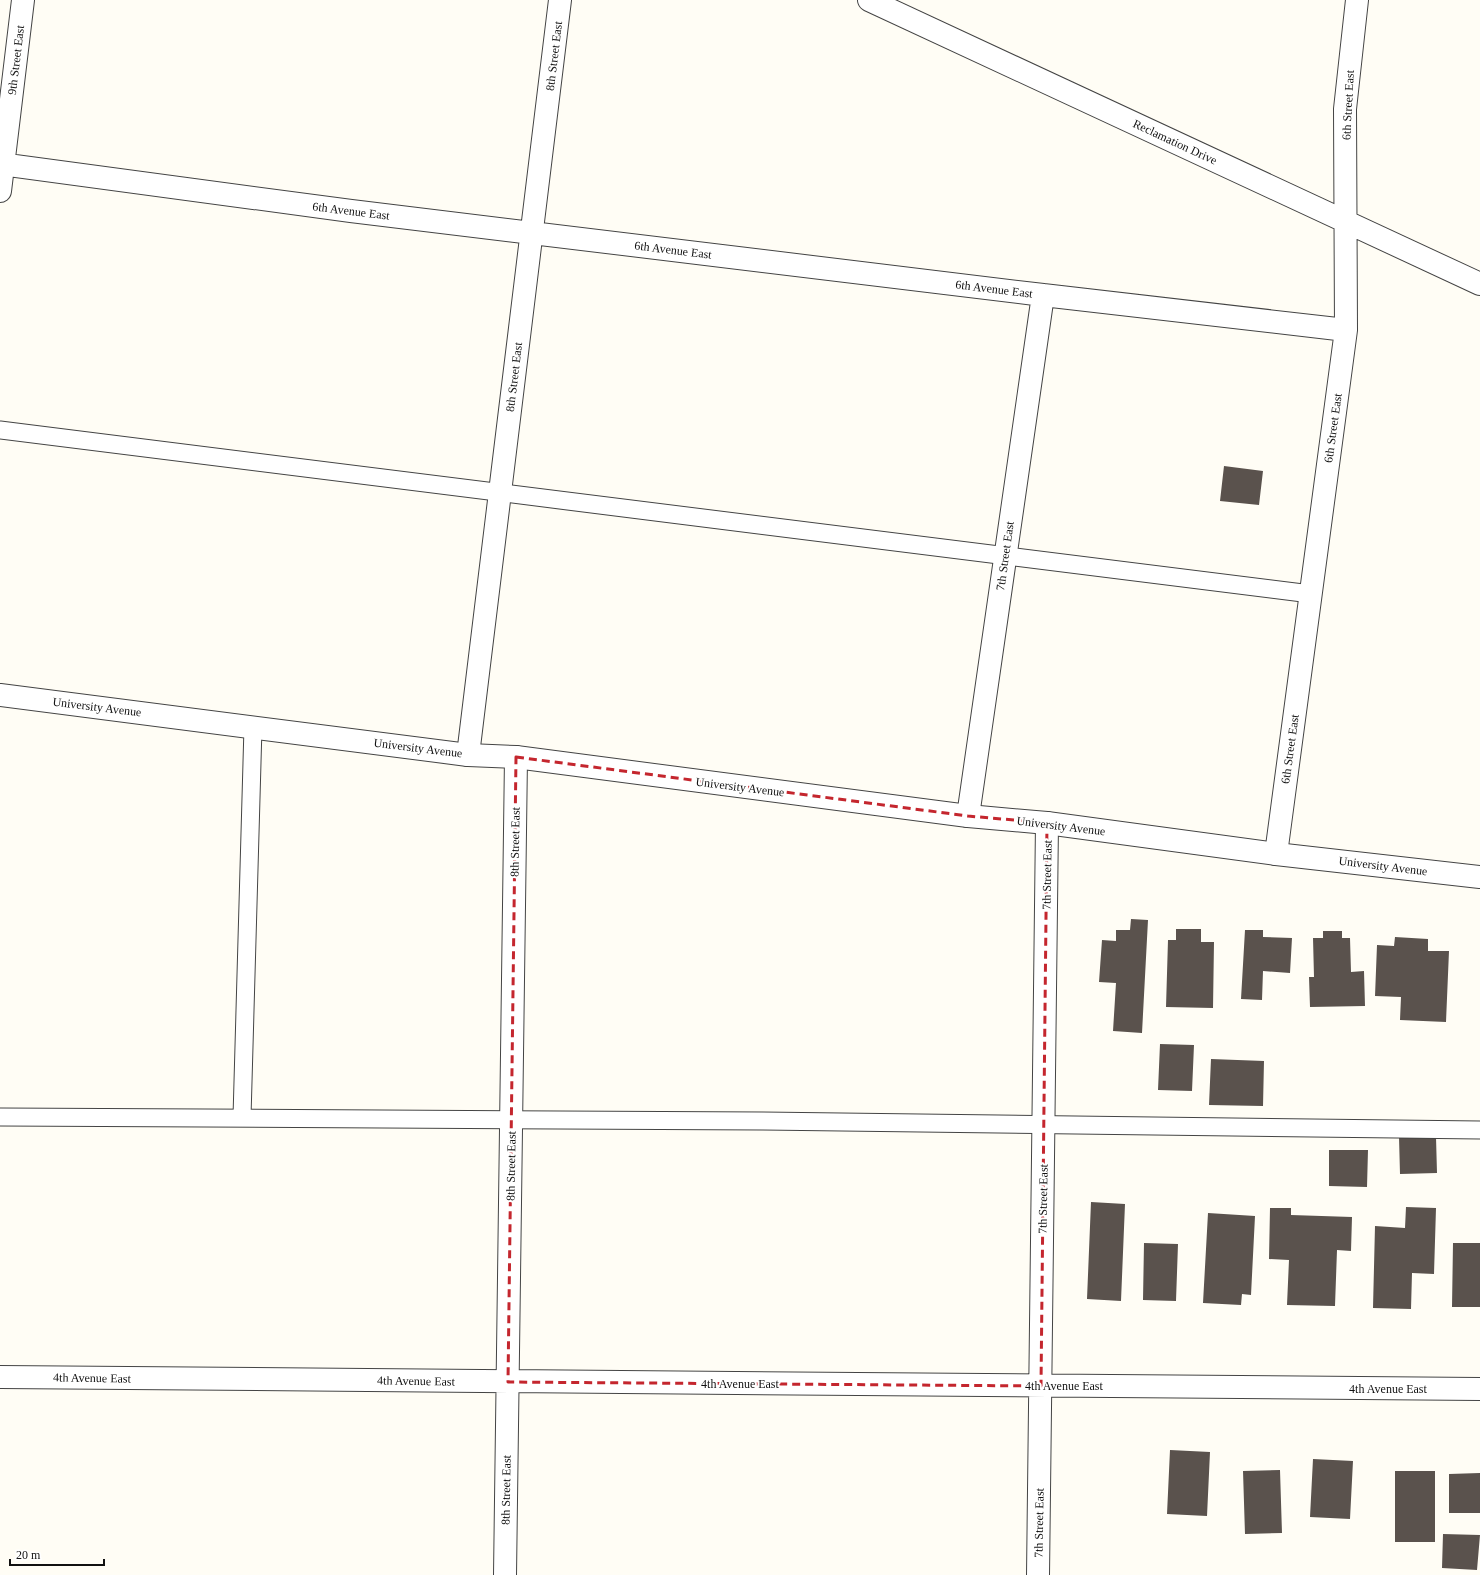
<svg xmlns="http://www.w3.org/2000/svg" width="1480" height="1575" viewBox="0 0 1480 1575" font-family="Georgia,serif">
<rect width="100%" height="100%" fill="#fffdf5"/>
<path fill="#5a524d" d="M1224 466 1263 471 1259 505 1220 501Z
M1131 919 1148 920 1142 1033 1113 1031 1116 983 1099 982 1102 940 1116 941V930H1130Z
M1176 929H1201V942H1214L1213 1008 1166 1007 1168 940H1176Z
M1245 930H1263V937L1292 938 1290 973 1263 971 1262 1000 1241 999Z
M1323 931H1342V938H1350L1351 972 1364 971 1365 1006 1310 1007 1309 977H1314L1313 938H1323Z
M1395 937 1428 939V951H1449L1446 1022 1400 1020 1401 997 1375 996 1377 945 1394 946Z
M1160 1044 1194 1045 1192 1091 1158 1090Z
M1211 1059 1264 1061 1263 1106 1209 1105Z
M1399 1137H1436L1437 1173 1400 1174Z
M1329 1150H1368L1367 1187 1329 1186Z
M1091 1202 1125 1204 1121 1301 1087 1299Z
M1406 1207 1436 1208 1434 1274 1412 1273 1411 1309 1373 1308 1375 1226 1405 1228Z
M1270 1208H1291V1215L1352 1217 1351 1251 1337 1250 1335 1306 1287 1305 1289 1260 1269 1259Z
M1208 1213 1255 1216 1251 1295 1242 1294 1241 1305 1203 1303Z
M1144 1243 1178 1244 1176 1301 1143 1300Z
M1453 1243H1480V1307H1452Z
M1170 1450 1210 1452 1207 1516 1167 1514Z
M1313 1459 1353 1461 1350 1519 1310 1517Z
M1280 1470 1282 1533 1245 1534 1243 1471Z
M1395 1471H1435V1542H1395Z
M1480 1473V1513H1449V1474Z
M1443 1534 1480 1535 1477 1570 1442 1568Z"/>
<g fill="none" stroke-linecap="round" stroke-linejoin="round">
<g stroke="#444" stroke-width="19">
<path id="service" d="M0 430 1311 594
M0 1117C493 1118 987 1122 1480 1130
M242 1117 253 727"/>
</g>
<g stroke="#444" stroke-width="24">
<path id="minor" d="M869 0 1480 284
M0 164 351 211 1043 295 1346 330
M0 191 23 0
M468 755 560 0
M968 816 1043 295
M1276 854 1346 330 1345 109 1357 0
M0 1377 1480 1389
M505 1575 516 757
M1038 1575 1047 823"/>
</g>
<g stroke="#444" stroke-width="24">
<path id="tertiary" d="M0 695 468 755 516 757 968 816 1047 823 1276 854 1480 877"/>
</g>
<use href="#service" stroke="#fff" stroke-width="17"/>
<use href="#minor" stroke="#fff" stroke-width="22"/>
<use href="#tertiary" stroke="#fff" stroke-width="22"/>
</g>
<path fill="none" stroke="#c4262e" stroke-width="3" stroke-dasharray="8 5" stroke-linejoin="round" d="M516 757 968 816 1047 823 1041 1386 508 1382Z"/>
<g text-anchor="middle" dominant-baseline="central" stroke-width="4" stroke-linejoin="round" paint-order="stroke">
<g font-size="12" fill="#111" stroke="#fff">
<text transform="translate(554 56) rotate(-83)">8th Street East</text>
<text transform="translate(16 60) rotate(-83)">9th Street East</text>
<text transform="translate(1348 105) rotate(-87)">6th Street East</text>
<text transform="translate(1175 142) rotate(25)">Reclamation Drive</text>
<text transform="translate(351 211) rotate(7)">6th Avenue East</text>
<text transform="translate(673 250) rotate(7)">6th Avenue East</text>
<text transform="translate(994 289) rotate(7)">6th Avenue East</text>
<text transform="translate(514 377) rotate(-83)">8th Street East</text>
<text transform="translate(1333 428) rotate(-82)">6th Street East</text>
<text transform="translate(1005 556) rotate(-82)">7th Street East</text>
<text transform="translate(97 707) rotate(7)">University Avenue</text>
<text transform="translate(418 748) rotate(7)">University Avenue</text>
<text transform="translate(1290 749) rotate(-82)">6th Street East</text>
<text transform="translate(740 787) rotate(7)">University Avenue</text>
<text transform="translate(1061 826) rotate(7)">University Avenue</text>
<text transform="translate(515 842) rotate(-89)">8th Street East</text>
<text transform="translate(1383 866) rotate(7)">University Avenue</text>
<text transform="translate(1047 875) rotate(-89)">7th Street East</text>
<text transform="translate(511 1166) rotate(-89)">8th Street East</text>
<text transform="translate(1043 1199) rotate(-89)">7th Street East</text>
<text transform="translate(92 1378) rotate(1)">4th Avenue East</text>
<text transform="translate(416 1381) rotate(1)">4th Avenue East</text>
<text x="740" y="1384">4th Avenue East</text>
<text x="1064" y="1386">4th Avenue East</text>
<text x="1388" y="1389">4th Avenue East</text>
<text transform="translate(506 1490) rotate(-89)">8th Street East</text>
<text transform="translate(1039 1523) rotate(-89)">7th Street East</text>
</g>
</g>
<path d="M10 1559v6h94v-6" fill="none" stroke="#111111" stroke-width="2"/>
<text x="16" y="1559" font-size="12" fill="#111111" stroke="#ffffff" stroke-width="3" paint-order="stroke">20 m</text>
</svg>
